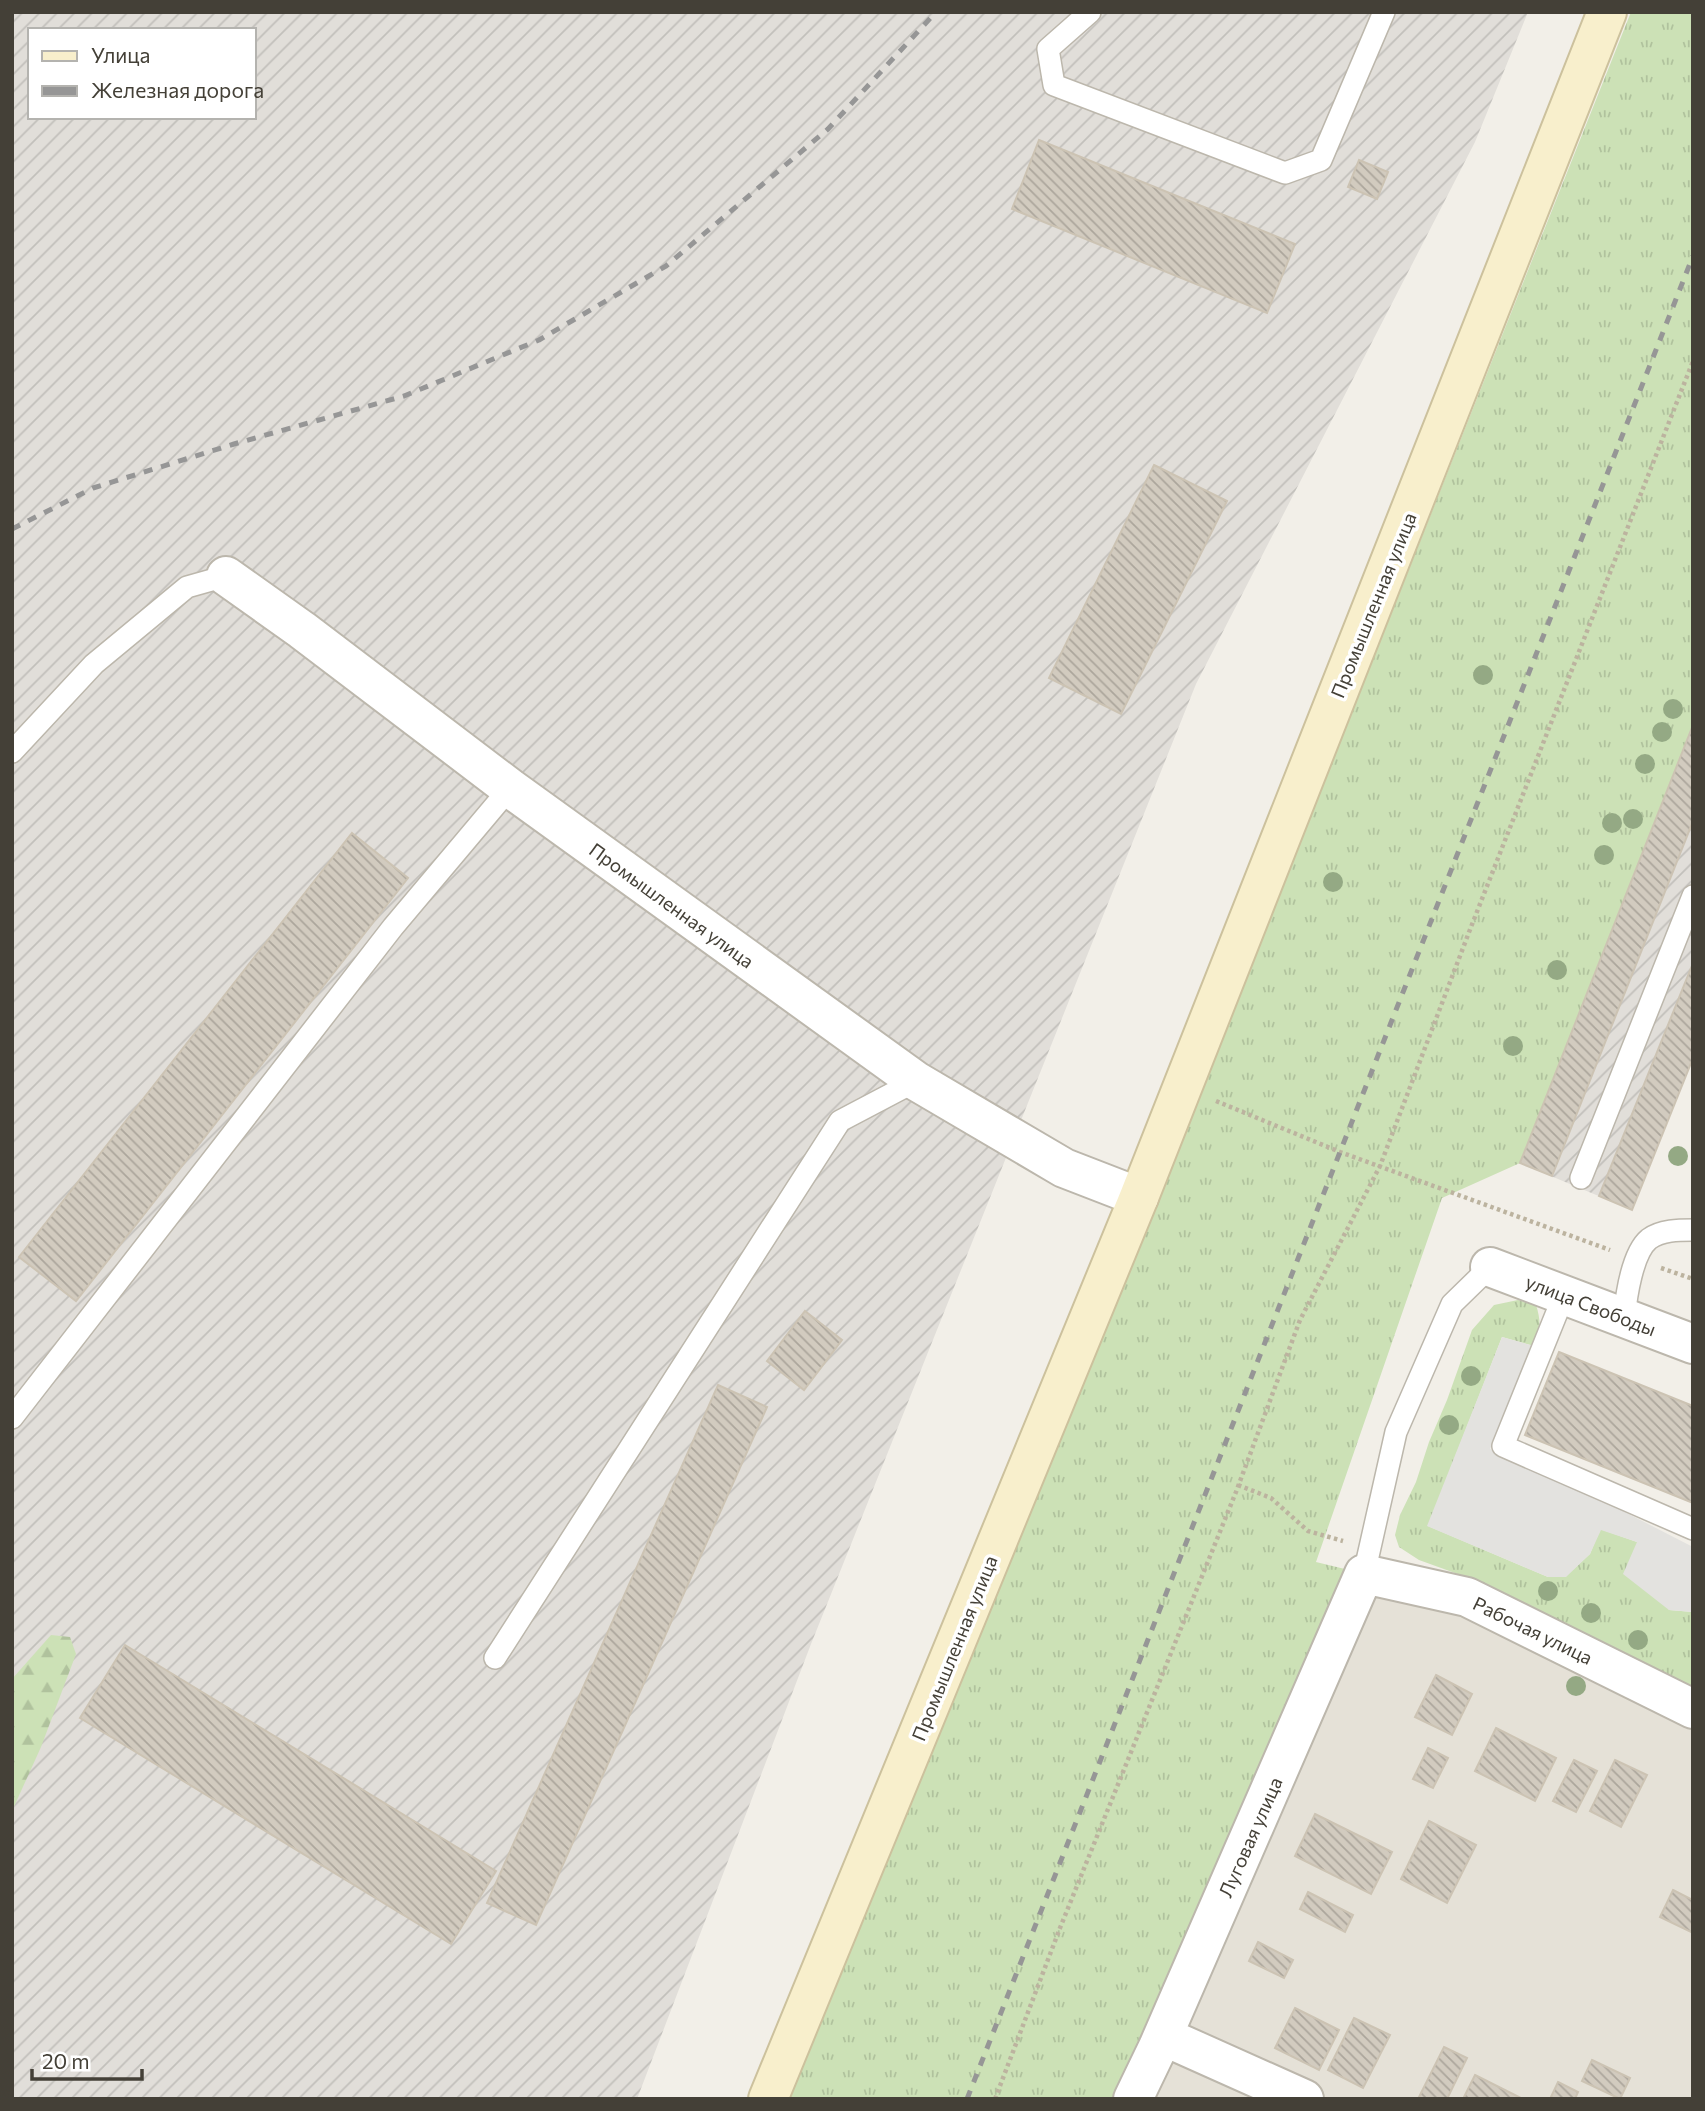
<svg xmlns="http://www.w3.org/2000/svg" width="1705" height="2111" viewBox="0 0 1705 2111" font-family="Commissioner,sans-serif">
<defs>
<pattern id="industrial-furrows" width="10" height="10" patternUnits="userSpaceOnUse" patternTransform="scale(1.75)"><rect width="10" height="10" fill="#e1ded9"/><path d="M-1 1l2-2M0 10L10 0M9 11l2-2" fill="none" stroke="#c2c0bb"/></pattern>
<pattern id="grass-tufts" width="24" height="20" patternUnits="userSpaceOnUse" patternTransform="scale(1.75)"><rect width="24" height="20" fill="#cce1b6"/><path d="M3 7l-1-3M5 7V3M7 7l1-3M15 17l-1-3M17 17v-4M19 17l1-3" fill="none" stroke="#b0c29d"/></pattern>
<pattern id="forest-firs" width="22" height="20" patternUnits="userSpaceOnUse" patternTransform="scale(1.75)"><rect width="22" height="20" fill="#cce1b6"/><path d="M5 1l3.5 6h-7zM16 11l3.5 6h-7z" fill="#b0c29d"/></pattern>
<pattern id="building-back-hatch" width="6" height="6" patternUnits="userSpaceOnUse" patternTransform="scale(1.75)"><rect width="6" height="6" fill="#d2cbbf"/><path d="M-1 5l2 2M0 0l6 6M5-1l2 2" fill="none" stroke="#aca69c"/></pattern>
</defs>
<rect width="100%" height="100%" fill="#f2efe8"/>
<path fill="#e5e1d7" d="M1370 1588 1454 1605 1693 1727V2099H1147Z"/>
<path fill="url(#industrial-furrows)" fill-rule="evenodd" d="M12 12H1528L1475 142 1196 684 811 1644 637 2099H12ZM30 30H254V117H30Z
M1693 725V1058L1632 1210 1520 1163Z"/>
<path fill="url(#grass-tufts)" d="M1631 12H1693V725L1520 1163 1442 1198 1316 1562 1349 1570 1151 2023 1114 2099H784L1293 860Z
M1518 1300 1536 1305C1541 1320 1541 1332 1534 1346L1502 1337 1428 1526 1548 1577 1566 1576 1590 1554 1600 1529 1637 1542 1669 1610 1693 1612V1700L1477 1581 1419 1560 1399 1547 1395 1535 1400 1515 1416 1482 1429 1442 1447 1400 1472 1330 1494 1305Z"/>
<path fill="url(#forest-firs)" d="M51 1635 70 1637 76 1654 41 1747 12 1811V1679Z"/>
<path fill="#e3e2df" d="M1502 1337 1534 1346 1490 1449 1611 1505 1693 1547V1612L1669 1610 1623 1574 1637 1542 1601 1530 1590 1554 1566 1577H1548L1427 1526Z"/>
<path fill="url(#building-back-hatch)" stroke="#ccc3b3" stroke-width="2" d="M1039 140 1295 244 1267 313 1012 209Z
M1359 160 1388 172 1377 199 1348 187Z
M1154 465 1227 501 1121 714 1049 678Z
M1693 725V821L1552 1176 1520 1163Z
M352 833 408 878 76 1301 19 1257Z
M1693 963V1058L1632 1210 1599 1196Z
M805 1311 842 1340 804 1390 767 1361Z
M1559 1352 1693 1406V1503L1525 1435Z
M718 1385 767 1407 536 1925 487 1903Z
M125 1645 496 1871 451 1944 80 1718Z
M1436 1675 1472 1694 1452 1735 1415 1717Z
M1496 1728 1556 1758 1535 1801 1475 1771Z
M1428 1748 1448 1758 1433 1788 1413 1779Z
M1574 1760 1597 1771 1576 1812 1553 1801Z
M1615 1760 1647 1775 1621 1827 1590 1811Z
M1315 1814 1392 1852 1371 1894 1295 1856Z
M1429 1821 1476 1845 1447 1903 1401 1879Z
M1673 1890 1693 1900V1933L1660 1917Z
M1308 1892 1353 1915 1345 1932 1300 1909Z
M1258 1942 1293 1960 1284 1978 1249 1961Z
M1295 2008 1339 2030 1319 2070 1275 2048Z
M1354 2018 1390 2035 1363 2088 1328 2070Z
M1444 2047 1467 2058 1447 2099H1418Z
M1592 2060 1630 2078 1620 2099 1582 2081Z
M1475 2075 1521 2098 1520 2099H1463Z
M1558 2082 1578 2092 1575 2099H1550Z"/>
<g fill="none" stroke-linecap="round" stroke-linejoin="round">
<g stroke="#bcb7ac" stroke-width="24">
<path id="lane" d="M1090 12 1048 49 1054 85 1285 173 1321 160 1384 12
M12 752 94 664 187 587 226 576
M1581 1178 1693 896
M1564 1295 1503 1446 1693 1529
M1624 1318C1626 1298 1632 1253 1649 1239 1661 1230 1679 1230 1693 1230
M12 1418 393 927 510 788
M1364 1574 1396 1432 1452 1304 1490 1267
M495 1658 840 1121 916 1081"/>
</g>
<g stroke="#bcb7ac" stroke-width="42">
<path id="street" d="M226 576 302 630 510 788 916 1081 1064 1168 1139 1197
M1490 1267 1693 1344
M1163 2036 1304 2099
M1133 2099 1158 2047 1364 1574 1467 1597 1693 1709"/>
</g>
<g stroke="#ccc19d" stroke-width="42">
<path id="secondary" d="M768 2099 1139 1197 1607 12"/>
</g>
<path stroke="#bcb39f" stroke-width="4.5" stroke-dasharray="3.5 3.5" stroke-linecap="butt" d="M1216 1101 1340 1152 1610 1250
M1661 1268 1693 1279
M1238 1485 1271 1498 1308 1531 1343 1541
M995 2099 1060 1928 1236 1492 1300 1320 1380 1166 1471 927 1693 361"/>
<use href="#lane" stroke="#fff" stroke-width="21"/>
<use href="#street" stroke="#fff" stroke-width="38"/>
<use href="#secondary" stroke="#f8efcc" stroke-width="38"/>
<path stroke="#969696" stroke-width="5" stroke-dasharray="9 9" stroke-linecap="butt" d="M12 529 93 488 234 444 404 396 539 340 666 266 828 129 936 12
M967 2099 1693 256"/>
</g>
<g fill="#94a984">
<circle cx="1483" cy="675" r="10"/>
<circle cx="1673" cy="709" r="10"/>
<circle cx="1662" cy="732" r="10"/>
<circle cx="1645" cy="764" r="10"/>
<circle cx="1633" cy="819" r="10"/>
<circle cx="1612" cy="823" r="10"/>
<circle cx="1604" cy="855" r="10"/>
<circle cx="1333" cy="882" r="10"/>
<circle cx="1557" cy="970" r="10"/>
<circle cx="1513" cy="1046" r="10"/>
<circle cx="1678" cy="1156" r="10"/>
<circle cx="1471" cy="1376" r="10"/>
<circle cx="1449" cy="1425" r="10"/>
<circle cx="1548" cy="1591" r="10"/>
<circle cx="1591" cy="1613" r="10"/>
<circle cx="1638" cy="1640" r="10"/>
<circle cx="1576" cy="1686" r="10"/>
</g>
<g text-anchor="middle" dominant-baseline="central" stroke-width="7" stroke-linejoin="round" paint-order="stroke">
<g font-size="19" fill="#444037" stroke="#fff">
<text transform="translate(1373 605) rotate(-68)">Промышленная улица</text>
<text transform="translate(672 905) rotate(36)">Промышленная улица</text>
<text transform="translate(1591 1305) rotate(21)">улица Свободы</text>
<text transform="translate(1533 1630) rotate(26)">Рабочая улица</text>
<text transform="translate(954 1648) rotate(-68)">Промышленная улица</text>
<text transform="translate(1250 1837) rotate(-66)">Луговая улица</text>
</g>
</g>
<rect width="1705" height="2111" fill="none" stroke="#444037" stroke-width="28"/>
<rect x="28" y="28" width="228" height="91" fill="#ffffff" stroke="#b4b3af" stroke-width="2"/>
<rect x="42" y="51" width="35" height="10" fill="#f8efcc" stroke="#b4b3af" stroke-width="2"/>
<text x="91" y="63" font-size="21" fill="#444037">Улица</text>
<rect x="42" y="86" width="35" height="10" fill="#969696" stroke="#b4b3af" stroke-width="2"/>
<text x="91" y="98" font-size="21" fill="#444037">Железная дорога</text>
<path d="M32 2069v10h110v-10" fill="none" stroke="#444037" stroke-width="3.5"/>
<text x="42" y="2069" font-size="21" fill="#444037" stroke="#ffffff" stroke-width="5" paint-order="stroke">20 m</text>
</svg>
